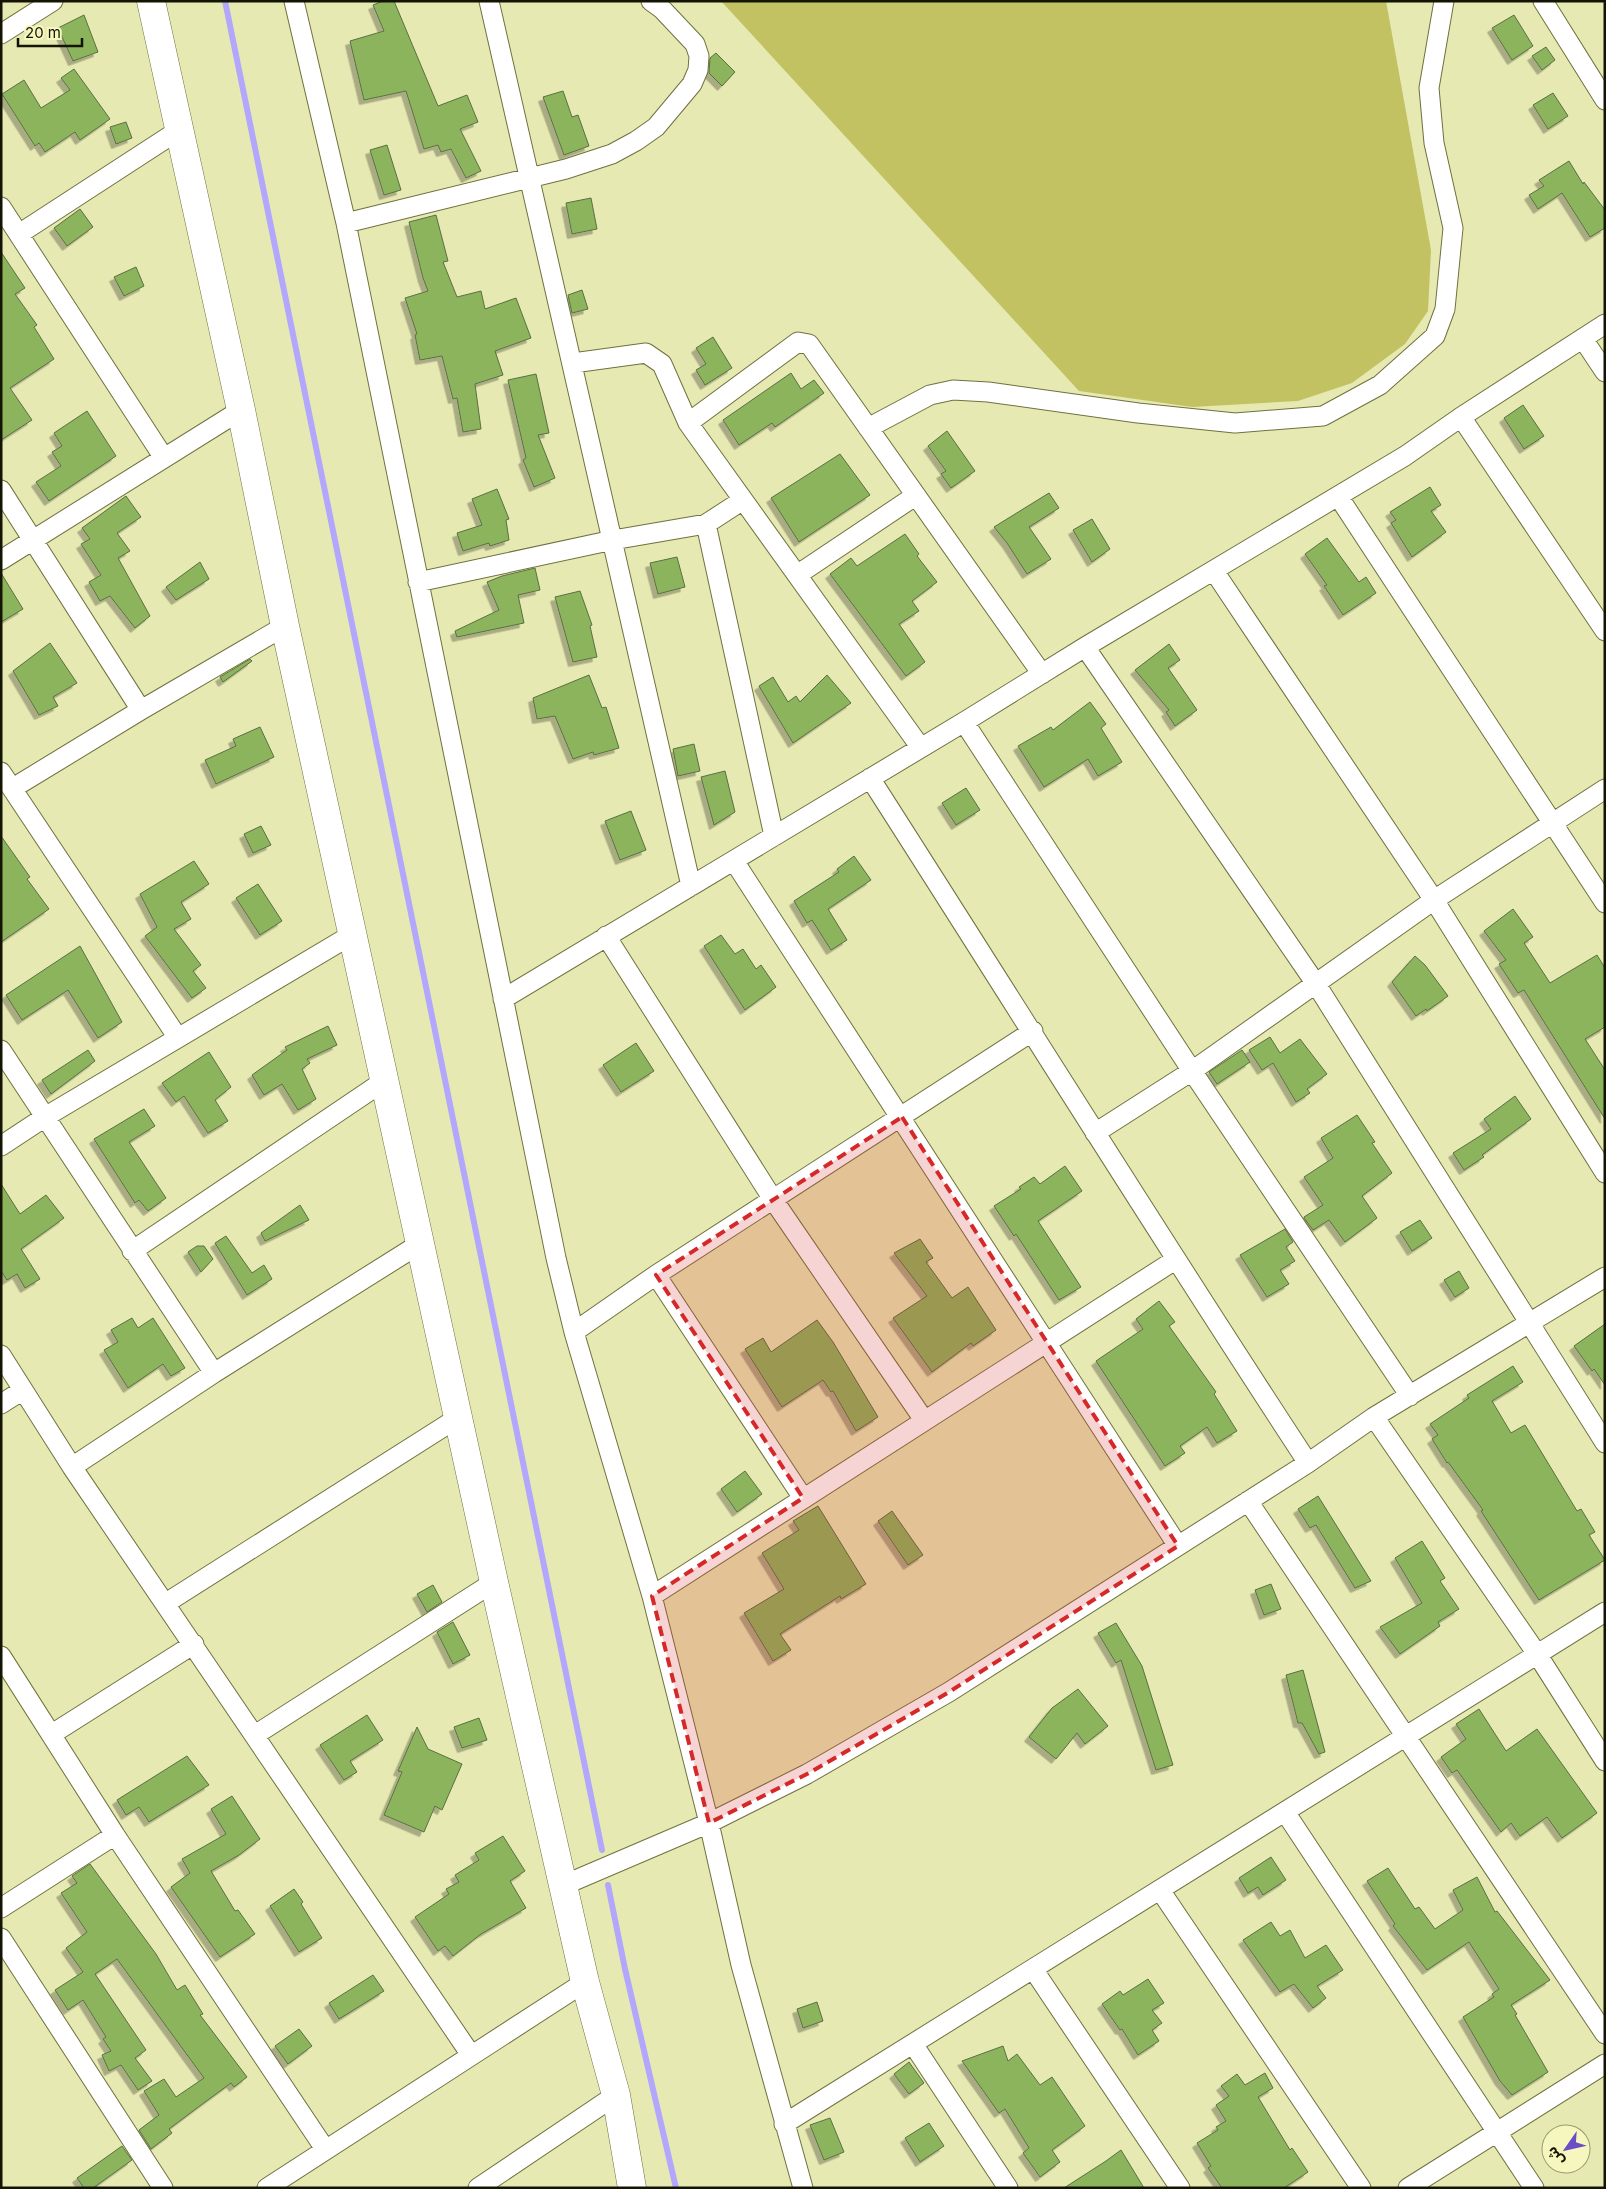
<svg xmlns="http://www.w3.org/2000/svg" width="1606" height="2189" viewBox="0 0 1606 2189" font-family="Inter,'Noto Sans Arabic',sans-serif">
<defs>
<filter id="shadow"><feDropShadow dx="-4.5" dy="4.5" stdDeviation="0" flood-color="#0004"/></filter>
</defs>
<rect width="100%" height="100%" fill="#e7e9b2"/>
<path fill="#c2c263" d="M721 1H1386L1431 250 1428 311 1405 344 1352 383 1298 401 1192 407 1079 391Z"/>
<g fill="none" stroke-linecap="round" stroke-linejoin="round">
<path stroke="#b2a7fd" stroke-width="6" d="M225 1 602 1850
M608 1885 625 1969 676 2188"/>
</g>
<path fill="#8cb45d" stroke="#5a6f42" filter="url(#shadow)" d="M383 1H394L438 106 467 95 478 122 460 129 481 171 466 178 451 149 441 152 438 145 424 149 406 91 364 100 350 41 384 31 373 5Z
M84 15 98 52 73 61 58 28Z
M1514 15 1533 46 1512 60 1492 28Z
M1546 47 1555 60 1542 70 1532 56Z
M716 53 735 72 722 86 709 73 710 58Z
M74 69 110 119 80 140 75 132 45 152 39 143 35 146 2 94 24 80 41 108 70 90 61 78Z
M563 91 572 117 578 115 589 146 564 155 543 97Z
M1553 93 1568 116 1548 129 1533 105Z
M126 122 132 138 116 144 110 127Z
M387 145 401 190 384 195 370 150Z
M1569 161 1583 184 1584 182 1605 210V228L1590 237 1562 193 1538 209 1529 195 1544 186 1539 180Z
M591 198 597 229 572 234 566 203Z
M80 209 93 227 67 246 54 228Z
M436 215 448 261 443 262 457 297 481 291 485 309 516 298 531 338 495 351 503 375 475 384 481 429 463 432 457 398 453 399 442 356 420 360 415 335 417 334 405 298 428 291 423 278 409 222Z
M1 252 25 288 15 294 37 325 34 327 54 359 10 388 32 420 1 440Z
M136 267 144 286 124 296 114 277Z
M582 290 588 309 572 313 568 295Z
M713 337 732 368 705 385 696 370 706 364 696 348Z
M791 373 801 389 814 380 824 393 775 427 772 423 739 445 723 420Z
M536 374 549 433 538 435 555 478 534 487 523 460 526 458 508 380Z
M1523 405 1544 436 1524 449 1504 418Z
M87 411 116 456 49 501 36 482 61 466 52 452 62 446 54 433Z
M947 431 975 471 951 488 941 474 946 471 928 446Z
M840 454 870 495 799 542 771 498Z
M1430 487 1441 505 1431 511 1446 532 1412 557 1391 523 1396 520 1390 512Z
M497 489 509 519 506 520 509 540 490 546 489 543 463 551 457 533 482 525 472 499Z
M1049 493 1059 508 1029 527 1051 559 1027 574 1007 543 994 527Z
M126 496 141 517 117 533 130 551 118 558 150 616 135 628 110 596 100 601 89 582 101 575 81 544 90 539 82 528Z
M1092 519 1110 549 1092 562 1073 530Z
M905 534 919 554 917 556 937 582 912 601 919 611 899 624 925 662 906 676 830 574 851 558 857 566Z
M1327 538 1359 582 1366 577 1376 593 1343 615 1324 586 1327 585 1305 554Z
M677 557 685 587 658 594 650 563Z
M200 562 209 579 176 600 166 587Z
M535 568 540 590 518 595 524 623 457 637 455 631 499 610 487 582 502 576Z
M1 573 23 609 1 622Z
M580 591 592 625 590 626 597 657 573 662 555 597Z
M50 643 77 683 53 697 58 706 39 715 13 671Z
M1169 644 1180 660 1168 668 1197 710 1175 726 1166 712 1169 710 1135 670Z
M250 659 252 661 223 682 220 677Z
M589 675 602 708 606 707 619 748 594 755 593 752 573 759 555 716 537 719 533 698Z
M827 675 851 703 793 743 759 686 773 677 788 702 796 696 800 702Z
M1090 702 1106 724 1101 728 1122 762 1098 776 1088 759 1044 787 1018 746 1051 727 1053 730Z
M260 727 274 757 216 784 205 760 236 746 233 739Z
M694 744 700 771 678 776 673 749Z
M725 771 735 812 714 825 701 777Z
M966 788 980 810 956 825 942 803Z
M631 811 646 850 620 860 605 821Z
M261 826 271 845 253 853 244 834Z
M1 836 30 877 27 879 49 909 1 942Z
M854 856 871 880 828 909 847 940 831 950 812 920 807 923 794 901 839 872 837 869Z
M194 861 209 884 181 902 191 919 174 929 201 965 193 971 206 988 192 998 145 936 157 927 140 894Z
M258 884 282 921 260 935 236 898Z
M1513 909 1533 937 1524 943 1550 983 1597 955 1605 968V1027L1585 1039 1605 1070V1119L1524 990 1518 993 1499 964 1506 960 1484 931Z
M721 935 735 954 743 949 756 969 761 965 776 987 745 1010 704 946Z
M80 946 122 1022 98 1038 68 990 22 1020 6 995Z
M1415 956 1425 965 1448 996 1427 1011 1426 1009 1416 1016 1392 982Z
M328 1026 337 1045 307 1059 310 1063 302 1069 316 1099 298 1110 282 1084 264 1095 252 1075 287 1050 285 1047Z
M1270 1037 1280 1053 1300 1039 1327 1074 1307 1089 1310 1093 1296 1102 1273 1063 1262 1070 1249 1050Z
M636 1043 654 1071 621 1092 603 1065Z
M88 1050 95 1061 51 1094 42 1080Z
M1242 1050 1250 1062 1217 1084 1209 1072Z
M209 1052 231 1087 215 1100 228 1121 208 1133 184 1096 176 1102 162 1083Z
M1515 1096 1531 1119 1482 1155 1484 1157 1464 1170 1453 1153 1491 1129 1484 1119Z
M144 1109 155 1126 129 1142 166 1198 148 1211 139 1200 135 1203 94 1139Z
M1357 1115 1375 1142 1372 1143 1392 1173 1362 1196 1377 1218 1345 1242 1329 1220 1313 1230 1304 1218V1217L1323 1205 1304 1177 1333 1158 1321 1138Z
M1065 1166 1082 1191 1038 1221 1081 1287 1059 1300 1016 1234 1014 1236 994 1206 1021 1189 1019 1187 1034 1177 1040 1184Z
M1 1184 20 1214 46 1195 64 1218 21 1249 40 1279 25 1288 17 1274 7 1280 1 1271Z
M300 1205 309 1220 265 1241 261 1233Z
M1420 1220 1432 1238 1412 1251 1400 1232Z
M1285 1229 1293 1242 1286 1247 1295 1261 1280 1270 1289 1284 1267 1297 1240 1255Z
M226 1236 252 1273 264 1265 272 1279 247 1295 215 1243Z
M920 1239 933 1258 926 1262 952 1298 968 1287 996 1330 973 1346 971 1343 932 1372 893 1318 927 1296 894 1253Z
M197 1246H204L213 1259 201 1272 188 1252Z
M1459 1271 1469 1288 1455 1297 1444 1280Z
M1159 1301 1175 1322 1169 1326 1216 1392 1214 1394 1237 1431 1217 1443 1207 1427 1180 1446 1185 1453 1165 1466 1096 1361 1143 1329 1136 1319Z
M132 1318 138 1328 153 1318 185 1368 171 1376 163 1364 128 1388 104 1350 118 1342 111 1330Z
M817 1320 833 1342 878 1417 856 1431 833 1391 831 1392 823 1380 782 1407 745 1349 763 1338 771 1352Z
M1605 1324V1385L1594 1369 1592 1371 1574 1346Z
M1513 1366 1523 1382 1492 1401 1511 1433 1525 1425 1577 1511 1581 1509 1595 1532 1589 1535 1605 1560 1539 1600 1481 1511 1483 1510 1448 1462 1447 1463 1432 1439 1438 1435 1430 1424 1469 1398 1467 1395Z
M745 1471 762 1494 737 1512 721 1489Z
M1318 1496 1371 1581 1355 1588 1316 1525 1310 1528 1298 1509Z
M818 1506 866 1584 841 1599 840 1596 780 1634 791 1650 773 1661 744 1613 784 1589 762 1553 799 1530 793 1521Z
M892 1511 923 1555 908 1565 878 1521Z
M1422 1541 1445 1578 1440 1581 1459 1609 1438 1622 1440 1626 1400 1654 1380 1627 1422 1603 1395 1558Z
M1271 1584 1281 1609 1264 1615 1255 1590Z
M433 1585 442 1602 427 1612 417 1594Z
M453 1622 470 1655 453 1664 437 1632Z
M1116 1623 1142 1666 1173 1765 1156 1770 1121 1660 1116 1663 1098 1633Z
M1303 1670 1325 1752 1319 1754 1302 1723H1298L1286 1675Z
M1078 1689 1108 1726 1085 1744 1077 1733 1056 1759 1029 1737 1052 1708Z
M1479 1709 1506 1751 1537 1729 1597 1813 1562 1838 1547 1817 1520 1836 1511 1823 1501 1832 1457 1770 1452 1773 1441 1757 1466 1739 1456 1724Z
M367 1715 383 1740 350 1761 357 1772 344 1780 320 1745Z
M479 1718 487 1740 462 1748 454 1727Z
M417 1727 428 1749 462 1764 442 1810 435 1806 424 1832 384 1815 402 1772 398 1771Z
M187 1756 209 1785 149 1822 139 1807 126 1815 117 1800Z
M232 1796 260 1839 239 1855 211 1871 235 1911 238 1910 255 1934 220 1957 171 1887 190 1873 182 1859 226 1834 211 1809Z
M503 1836 525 1871 510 1881 526 1908 481 1934 453 1956 445 1946 438 1951 415 1917 449 1894 446 1889 459 1882 455 1875 479 1860 475 1853Z
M1271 1857 1286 1880 1263 1895 1258 1887 1248 1893 1239 1878Z
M90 1864 156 1954 177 1990 185 1985 203 2014 200 2015 247 2077 234 2087 231 2083 201 2105 169 2129 172 2133 151 2149 139 2130 159 2115 144 2091 164 2079 176 2097 204 2078 117 1959 95 1974 146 2050 135 2058 152 2081 138 2090 121 2065 109 2071 102 2055 111 2051 103 2039 106 2037 83 2000 68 2010 55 1990 83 1972 66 1948 87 1932 61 1893 77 1883 72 1876Z
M1388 1868 1415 1909 1419 1907 1435 1929 1463 1910 1453 1890 1477 1877 1495 1912 1497 1911 1550 1980 1511 2005 1517 2014 1515 2015 1548 2072 1512 2095 1500 2081 1463 2017 1494 1997 1492 1994 1499 1989 1469 1942 1427 1970 1393 1926 1395 1924 1367 1881Z
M294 1889 303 1902 301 1904 322 1938 299 1952 270 1906Z
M1271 1922 1280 1936 1290 1930 1305 1958 1326 1945 1343 1970 1317 1986 1326 1998 1313 2008 1294 1984 1280 1992 1243 1940Z
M373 1975 384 1991 339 2019 329 2003Z
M1148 1979 1164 2003 1152 2010 1162 2023 1152 2030 1159 2041 1138 2055 1122 2029 1120 2030 1102 2004 1120 1991 1123 1995Z
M817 2002 823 2021 803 2028 797 2009Z
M299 2029 312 2046 288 2064 275 2046Z
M1003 2046 1008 2061 1017 2054 1040 2085 1052 2077 1085 2126 1052 2150 1060 2162 1040 2177 1023 2153 1029 2148 1005 2109 999 2113 962 2061Z
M909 2062 924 2083 909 2094 894 2074Z
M1265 2073 1273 2088 1258 2097 1290 2150 1292 2148 1308 2172 1284 2188H1222L1208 2168 1211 2166 1197 2143 1218 2130 1216 2127 1226 2121 1216 2105 1229 2096 1221 2086 1237 2074 1245 2085Z
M830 2118 844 2152 824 2160 810 2125Z
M929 2123 944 2146 920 2162 905 2138Z
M122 2146 132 2160 93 2188H84L77 2178Z
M1121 2150 1144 2188H1064L1106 2161Z"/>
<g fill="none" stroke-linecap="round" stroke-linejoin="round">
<g stroke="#70713e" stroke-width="21">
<path id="street" d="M294 1 346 223 556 1258 574 1332 652 1596 709 1823 741 1965 803 2188
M489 1 691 886
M1543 1 1605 100
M1 34 53 1
M1 207 164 458
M346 223 566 169 612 154 636 141 656 127 692 84 698 70 699 56 695 44 662 9 651 1
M19 234 179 130
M1583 339 1605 372
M573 363 646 353 662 364 688 423 921 748
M1461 417 1605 631
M688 423 798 342 809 344 1042 674
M868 428 930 395 953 390 988 392 1138 413 1235 423 1323 416 1380 385 1435 336 1445 309 1453 228 1434 143 1429 88 1444 1
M1 490 141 710
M1338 496 1605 903
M706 524 774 836
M1 560 241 410
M1214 571 1434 900 1605 1173
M797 575 915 496
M418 582 613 540 706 524 743 500
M1085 647 1316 984 1605 1443
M964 722 1192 1071 1410 1396
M1 772 178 1038
M870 778C1016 1006 1159 1236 1308 1463
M13 788 141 710 285 626
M734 861 1178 1546
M606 936 774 1201 924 1420
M503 999 964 722 1085 647 1405 456 1461 417 1605 324
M1 1050 214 1373
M1095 1133 1192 1071 1434 900 1605 789
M1 1146 45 1117 353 934
M132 1251 384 1081
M656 1275 803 1498
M574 1332 656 1275 1033 1031
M1 1355 72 1467 471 2055
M1 1404 23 1390
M1374 1417 1537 1654 1605 1761
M72 1467 214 1373 421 1243
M1248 1501 1605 2034
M652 1596 1175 1260
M166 1603 459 1417
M1 1656 115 1835 325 2149
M52 1734 194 1644
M255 1735 494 1582
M1285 1812 1534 2188
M564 1885 709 1823 807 1774 949 1692 1308 1463 1374 1417 1605 1277
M1160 1890 1361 2188
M1 1908 115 1835
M1 1938 163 2188
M1033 1969 1180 2188
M913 2044 1008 2188
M784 2124 1605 1612
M267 2188 585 1982
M478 2188 616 2095
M1408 2188 1605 2064"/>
</g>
<g stroke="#70713e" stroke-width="29">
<path id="primary" d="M151 1 241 410 285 626 494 1582 585 1982 616 2095 632 2188"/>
</g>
<use href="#street" stroke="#fff" stroke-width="19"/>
<use href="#primary" stroke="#fff" stroke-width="28"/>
</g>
<path fill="#d62828" fill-opacity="0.2" stroke="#d62828" stroke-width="4" stroke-dasharray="10 6" stroke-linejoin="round" d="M902 1117 1178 1546 949 1692 807 1774 709 1823 652 1596 803 1498 656 1275Z"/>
<rect width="1606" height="2189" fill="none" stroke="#141402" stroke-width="5"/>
<g transform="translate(1566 2149) rotate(236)"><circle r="24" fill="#f5f7bf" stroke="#9b9c73"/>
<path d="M0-4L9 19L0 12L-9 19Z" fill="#6a4dc7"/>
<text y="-8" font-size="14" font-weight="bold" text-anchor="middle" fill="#141402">ش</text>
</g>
<path d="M18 38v8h64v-8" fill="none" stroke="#141402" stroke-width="2.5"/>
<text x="25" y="38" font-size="15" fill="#141402" stroke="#f5f7bf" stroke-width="4" paint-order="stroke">20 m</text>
</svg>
